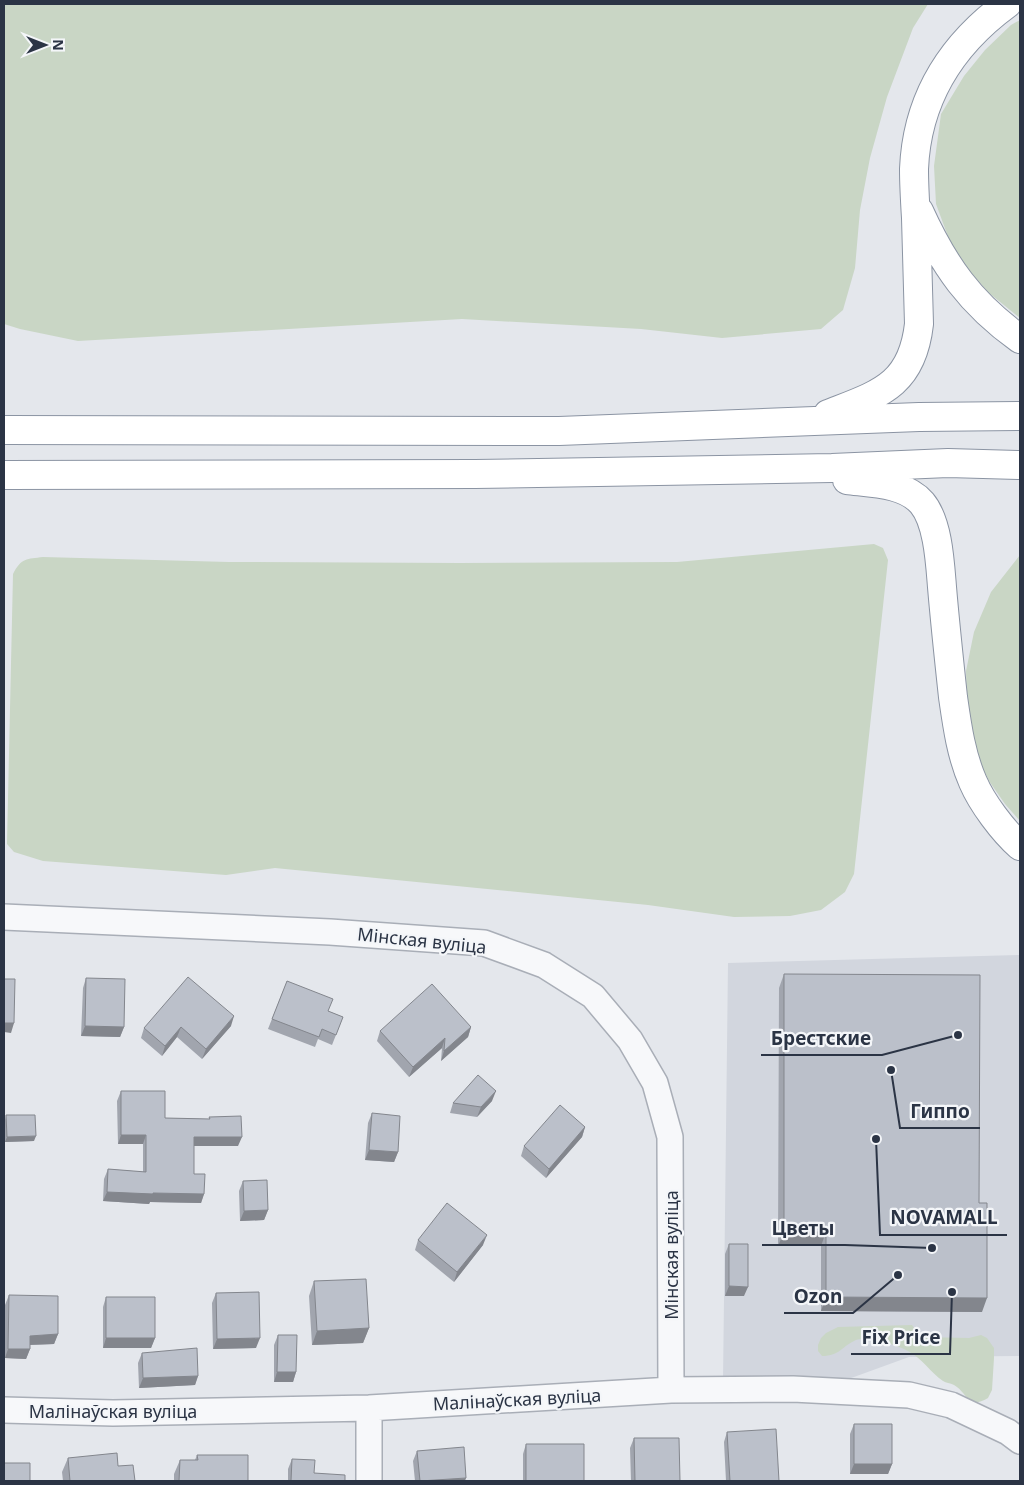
<svg xmlns="http://www.w3.org/2000/svg" width="1024" height="1485" viewBox="0 0 1024 1485" font-family="'Noto Sans',sans-serif">
<rect width="100%" height="100%" fill="#e4e7ec"/>
<path fill="#d2d6de" d="M1020 955V1356L909 1357 843 1381 723 1382 728 963Z"/>
<path fill="#c9d6c5" d="M4 4H928L913 28 887 97 870 158 860 210 855 268 843 310 821 329 722 338 641 329 462 319 78 341 20 329 4 324Z
M1020 20V318L989 293 971 273 950 242 936 204 934 166 941 114 964 76 985 50 1011 25Z
M874 544 883 548 888 560 854 874 845 892 821 910 790 916 734 917 648 905 275 868 226 875 43 861 14 852 7 844 13 574C21 558 27 559 43 557L229 562 460 563 677 562Z
M1020 555V821L1005 804 989 781 976 755 967 710 966 671 974 632 991 592Z
M912 1325 921 1337 969 1338 981 1335 987 1338 994 1348V1358L992 1390 988 1398C967 1410 968 1393 954 1385 950 1383 946 1383 943 1381 930 1372 922 1358 908 1351 897 1345 868 1336 856 1340 842 1346 840 1356 822 1356L818 1351V1345L821 1338 826 1333 838 1327Z"/>
<g fill="none" stroke-linecap="round" stroke-linejoin="round">
<g stroke="#a9aeb7" stroke-width="28">
<path id="minor" d="M4 917 330 932 484 943 544 965 593 996 630 1040 655 1083 670 1137 671 1390
M369 1408V1481
M4 1410 113 1413 369 1408 671 1390 793 1389 909 1395 951 1405 1008 1432 1020 1441"/>
</g>
<g stroke="#8b94a3" stroke-width="30">
<path id="trunk" d="M919 211C944 266 970 303 1020 339
M828 414C879 394 912 386 919 324 918 289 917 253 916 218 915 202 914 185 914 169 917 98 951 45 1007 4
M4 430 559 431 919 417 1020 416
M4 475 475 474 832 468 948 463 1020 465
M847 480C871 483 905 483 922 503 938 522 940 562 942 587 945 623 949 660 953 697 957 725 961 755 973 782 982 803 1003 831 1020 846"/>
</g>
<use href="#minor" stroke="#f7f8fa" stroke-width="25"/>
<use href="#trunk" stroke="#fff" stroke-width="28"/>
</g>
<path fill="#a1a5ae" d="M784 974 979 1203 982 1312 821 1311V1246H778L779 988Z
M86 978 124 1027 120 1037 81 1036 83 988Z
M287 981 328 1011 343 1017 332 1045 318 1039 315 1047 268 1029Z
M231 1026 202 1059 177 1037 162 1056 141 1038 144 1028Z
M471 1027 468 1037 441 1061 442 1048 409 1077 377 1041 380 1031Z
M121 1091 165 1118 209 1119V1117L238 1146H194V1174L204 1194 201 1203 150 1202 149 1204 103 1201 104 1179 108 1169 143 1172V1144H118L117 1101Z
M492 1101 477 1117 450 1113 453 1103Z
M372 1113 398 1152 394 1162 365 1160 368 1123Z
M6 1115 34 1141 5 1142V1120Z
M585 1127 582 1137 546 1178 521 1156 524 1146Z
M243 1181 268 1210 264 1220 240 1221 239 1191Z
M418 1240 483 1245 454 1282 415 1250Z
M729 1244 744 1296H725V1254Z
M314 1281 369 1328 363 1343 312 1345 309 1296Z
M216 1293 256 1348 213 1349 212 1303Z
M9 1295 58 1334 54 1344 30 1345V1349L26 1359 5 1358V1305Z
M106 1297 155 1338 151 1348H103V1307Z
M278 1335 296 1372 293 1382H274V1345Z
M142 1353 198 1376 195 1385 139 1388 138 1363Z
M854 1424 892 1464 888 1474H850V1434Z
M727 1432 779 1481H726L724 1442Z
M634 1438 680 1481H631L630 1448Z
M526 1444 584 1481H523V1454Z
M417 1451 465 1481H415L413 1461Z
M197 1455 248 1481H174V1474L180 1460H195Z
M68 1458 118 1466 135 1481H63L62 1472Z
M292 1459 314 1473 345 1481H288V1469Z"/>
<path fill="#83868d" d="M234 1016 231 1026 202 1059 206 1049Z
M4 1023H14L11 1033 4 1032Z
M85 1026 124 1027 120 1037 81 1036Z
M181 1027 177 1037 162 1056 165 1046Z
M471 1027 468 1037 441 1061 444 1051Z
M445 1038 442 1048 409 1077 413 1067Z
M496 1091 492 1101 477 1117 481 1107Z
M585 1127 582 1137 546 1178 549 1169Z
M121 1135H146L143 1144H118Z
M36 1136 34 1141 5 1142 7 1137Z
M194 1137H242L238 1146H190Z
M369 1150 398 1152 394 1162 365 1160Z
M107 1192 153 1193 204 1194 201 1203 150 1202 149 1204 103 1201Z
M268 1210 264 1220 240 1221 244 1211Z
M784 1232H826L821 1246H778Z
M487 1235 483 1245 454 1282 457 1272Z
M729 1286 748 1287 744 1296H725Z
M826 1297 987 1298 982 1312 821 1311Z
M369 1328 363 1343 312 1345 317 1331Z
M58 1334 54 1344 26 1345 30 1336Z
M106 1338H155L151 1348H103Z
M260 1338 256 1348 213 1349 217 1339Z
M8 1349H30L26 1359 5 1358Z
M277 1372H296L293 1382H274Z
M198 1376 195 1385 139 1388 143 1378Z
M854 1464H892L888 1474H850Z
M466 1478 465 1481H426Z"/>
<path fill="#bbc0ca" stroke="#83868d" d="M784 974 980 975 979 1203H987V1298L826 1297V1232H784Z
M188 977 234 1016 206 1049 181 1027 165 1046 144 1028Z
M86 978 125 979 124 1027 85 1026Z
M4 979H15L14 1023H4Z
M287 981 333 999 328 1011 343 1017 336 1035 322 1029 319 1037 272 1019Z
M432 984 471 1027 444 1051 445 1038 413 1067 380 1031Z
M478 1075 496 1091 481 1107 453 1103Z
M121 1091H165V1118L210 1119 209 1117 241 1116 242 1137H194V1174H205L204 1194 153 1193V1194L107 1192 108 1169 146 1172V1135H121Z
M560 1105 585 1127 549 1169 524 1146Z
M372 1113 400 1116 398 1152 369 1150Z
M6 1115H35L36 1136 7 1137Z
M267 1180 268 1210 244 1211 243 1181Z
M447 1203 487 1235 457 1272 418 1240Z
M729 1244H748V1287L729 1286Z
M366 1279 369 1328 317 1331 314 1281Z
M259 1292 260 1338 217 1339 216 1293Z
M9 1295 58 1296V1334L30 1336V1349H8Z
M106 1297H155V1338H106Z
M278 1335H297L296 1372H277Z
M197 1348 198 1376 143 1378 142 1353Z
M854 1424H892V1464H854Z
M776 1429 779 1481H730L727 1432Z
M634 1438H679L680 1481H635Z
M526 1444H584V1481H526Z
M464 1447 466 1478 420 1481 417 1451Z
M117 1453 118 1466 133 1465 135 1481H70L68 1458Z
M197 1455H248V1481H179L180 1460H198Z
M292 1459 315 1460 314 1473 345 1475V1481H291Z
M4 1463H30V1481H4Z"/>
<g text-anchor="middle" dominant-baseline="central" stroke-width="4.5" stroke-linejoin="round" paint-order="stroke">
<g font-size="18" fill="#2b3445" stroke="#f4f6f9">
<text transform="translate(422 940) rotate(6)">Мінская вуліца</text>
<text transform="translate(671 1255) rotate(-90)">Мінская вуліца</text>
<text transform="translate(517 1399) rotate(-3)">Малінаўская вуліца</text>
<text x="113" y="1411">Малінаўская вуліца</text>
</g>
</g>
<path fill="none" stroke="#2b3445" stroke-width="2" d="M958 1035L882 1055H761M891 1070L900 1128H980M876 1139L880 1235H1007M932 1248L845 1245H762M898 1275L853 1313H784M952 1292L950 1354H851"/>
<g fill="#2b3445" stroke="#f4f6f9" stroke-width="2">
<circle cx="958" cy="1035" r="5"/>
<circle cx="891" cy="1070" r="5"/>
<circle cx="876" cy="1139" r="5"/>
<circle cx="932" cy="1248" r="5"/>
<circle cx="898" cy="1275" r="5"/>
<circle cx="952" cy="1292" r="5"/>
</g>
<g font-size="19" text-anchor="middle" font-weight="bold" fill="#2b3445" stroke="#f4f6f9" stroke-width="4.5" stroke-linejoin="round" paint-order="stroke">
<text x="821" y="1045">Брестские</text>
<text x="940" y="1118">Гиппо</text>
<text x="944" y="1224">NOVAMALL</text>
<text x="803" y="1235">Цветы</text>
<text x="818" y="1303">Ozon</text>
<text x="901" y="1344">Fix Price</text>
</g>
<rect width="1024" height="1485" fill="none" stroke="#2b3445" stroke-width="10"/>
<g transform="translate(45 45) rotate(90)" stroke="#f4f6f9" stroke-width="4" paint-order="stroke">
<path d="M0-4L9 19L0 12L-9 19Z" fill="#2b3445"/>
<text y="-8" font-size="14" font-weight="bold" text-anchor="middle" fill="#2b3445">N</text>
</g>
</svg>
